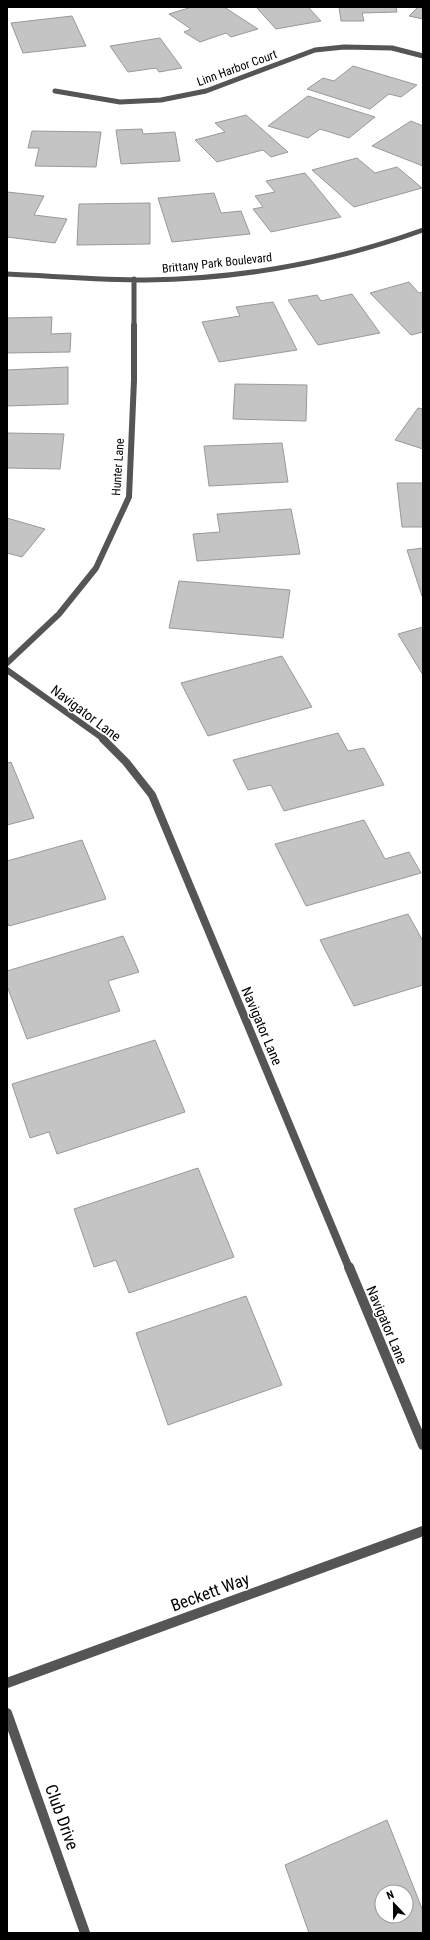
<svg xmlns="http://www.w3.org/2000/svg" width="430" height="1940" viewBox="0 0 430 1940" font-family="'Roboto Condensed',sans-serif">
<rect width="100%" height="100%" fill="#fff"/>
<path fill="#c4c4c4" stroke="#999" fill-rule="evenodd" d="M192 7H224L258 29 231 37 226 33 200 42 184 32 191 29 169 14Z
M256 7H308L321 21 276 29Z
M339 7H396L397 12 362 13 364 21H341Z
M418 7H423V19L409 16Z
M72 16 86 46 23 53 11 23Z
M160 38 182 68 159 72 156 68 128 72 110 46Z
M353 66 417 85 401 97 389 94 370 109 307 89 323 78 334 81Z
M308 96 375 117 349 138 320 129 308 138 268 126Z
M246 115 288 152 271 157 263 150 217 162 195 140 225 132 215 123Z
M411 121 423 126V166L372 146Z
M142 129 143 134 175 132 180 161 121 164 116 130Z
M32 131 101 132 96 167 35 166 39 148H28Z
M357 158 375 173 397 167 422 188 354 207 312 170Z
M305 173 341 217 271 232 253 209 263 207 255 196 275 192 266 181Z
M7 192 44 196 34 215 67 219 55 243 7 237Z
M214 193 221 213 241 211 250 234 172 242 158 198Z
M150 203V244L77 245 79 204Z
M409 282 419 293 423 292V332L411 335 370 293Z
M352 294 380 333 318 345 288 300 317 295 321 301Z
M273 302 297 350 219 362 202 322 240 316 236 307Z
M52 317 51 334 71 333 70 352 7 353V318Z
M68 367V404L7 406V370Z
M235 384 307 385 306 421 233 419Z
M418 408 423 409V449L395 440Z
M7 433 64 434 60 469 7 468Z
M282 443 288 482 209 486 204 446Z
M397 483H423V527H402Z
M291 509 300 554 197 561 193 534 220 532 217 514Z
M7 518 45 529 22 557 7 553Z
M423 548V596H422L407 550Z
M179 581 290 590 283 638 169 628Z
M423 627V675L398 634Z
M282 656 312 707 208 736 181 683Z
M338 733 348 751 364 748 384 785 284 811 271 785 248 790 233 760Z
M11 762 34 818 7 825V763Z
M364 820 385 859 409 852 421 873 306 906 275 844Z
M82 840 106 899 9 926 7 921V861Z
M408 914 423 941V985L354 1006 320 940Z
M123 936 139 972 108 981 120 1011 27 1039 7 986V971Z
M155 1040 185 1112 57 1154 49 1132 30 1138 12 1084Z
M198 1168 234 1257 129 1293 116 1260 94 1267 74 1209Z
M246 1296 282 1385 168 1425 136 1333Z
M387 1820 423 1911V1933H309L285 1865ZM382 1892H406V1916H382Z"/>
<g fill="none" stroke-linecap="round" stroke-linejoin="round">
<path stroke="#555" stroke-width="5" d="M55 91 120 102 161 100 206 91 315 50 344 47 392 48 423 56
M7 274C53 276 100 280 146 280 241 279 334 262 423 230
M134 279V326"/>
<path stroke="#555" stroke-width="6" d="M7 663 59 614 96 568 129 497 134 380V325
M7 670 105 740"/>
<path stroke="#555" stroke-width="8" d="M103 739 126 762 152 795 349 1268"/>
<path stroke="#555" stroke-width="10" d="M349 1267 423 1445
M7 1713 85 1933"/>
<path stroke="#555" stroke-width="10" d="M7 1683 423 1531"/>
</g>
<g text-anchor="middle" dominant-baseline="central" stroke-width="3" stroke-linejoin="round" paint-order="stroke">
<g font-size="12" fill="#000" stroke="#fff">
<text transform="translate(237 68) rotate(-20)">Linn Harbor Court</text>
<text transform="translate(217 263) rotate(-6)">Brittany Park Boulevard</text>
<text transform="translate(118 467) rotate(-86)">Hunter Lane</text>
</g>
<g font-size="14" fill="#000" stroke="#fff">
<text transform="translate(86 713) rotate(37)">Navigator Lane</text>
<text transform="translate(262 1026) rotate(67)">Navigator Lane</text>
<text transform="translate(387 1325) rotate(67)">Navigator Lane</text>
</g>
<g font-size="17" fill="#000" stroke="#fff">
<text transform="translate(210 1592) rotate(-20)">Beckett Way</text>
<text transform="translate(62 1817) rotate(70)">Club Drive</text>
</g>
</g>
<rect width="430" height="1940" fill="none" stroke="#000000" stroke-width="16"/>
<g transform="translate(394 1904) rotate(338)"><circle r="19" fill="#ffffff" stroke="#999999"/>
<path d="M0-3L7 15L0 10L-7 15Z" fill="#000000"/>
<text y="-6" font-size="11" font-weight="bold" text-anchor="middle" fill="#000000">N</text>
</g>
</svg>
